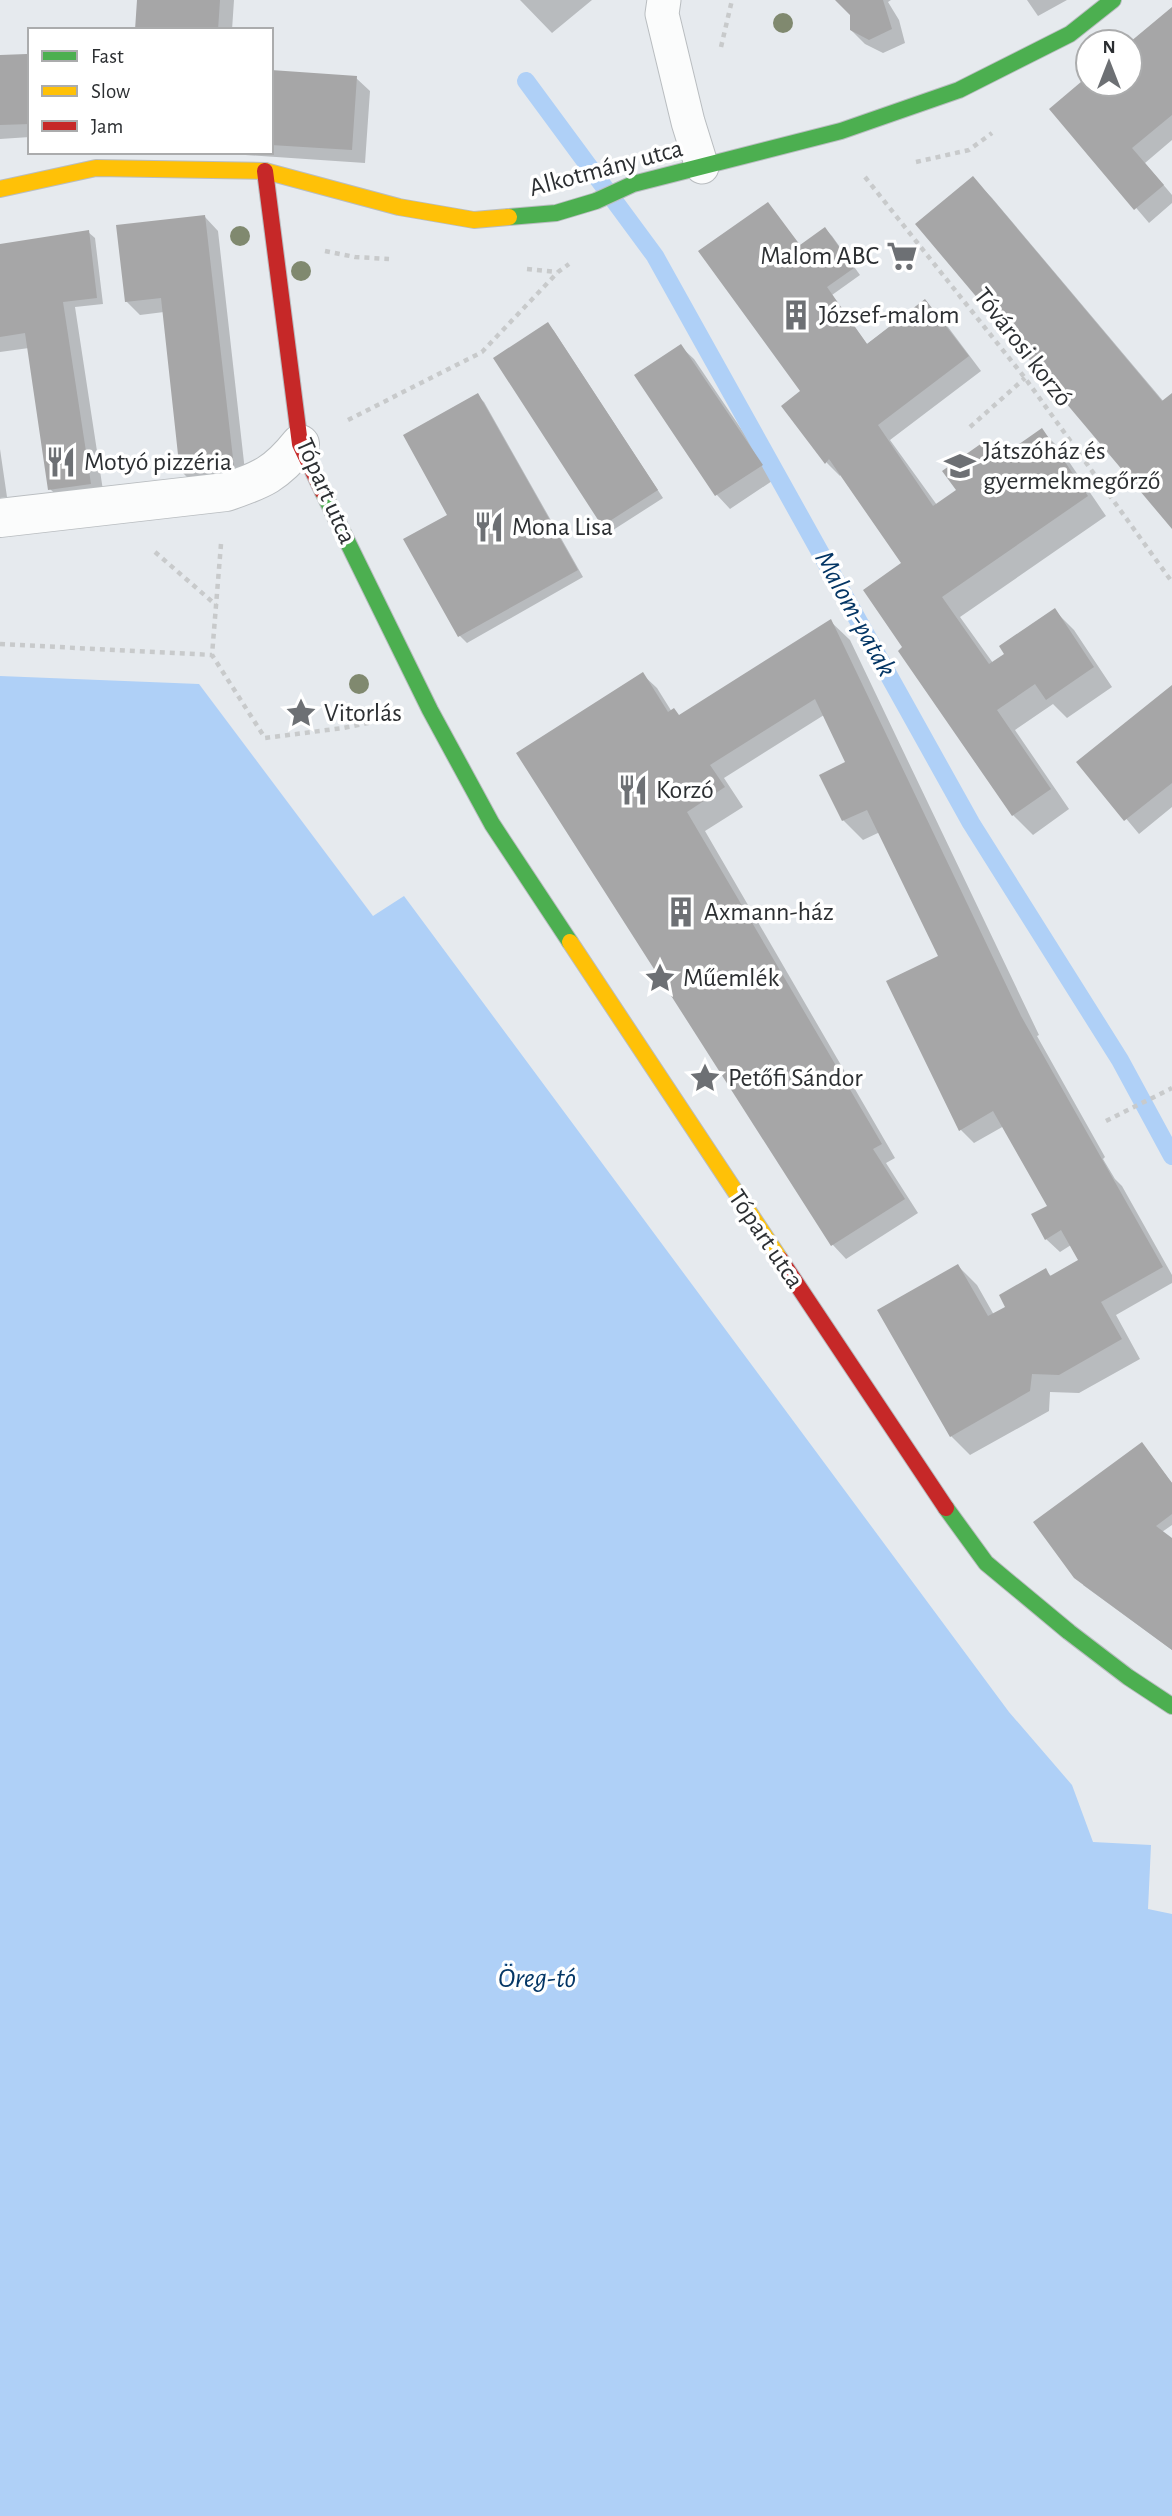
<svg xmlns="http://www.w3.org/2000/svg" width="1172" height="2516" viewBox="0 0 1172 2516" font-family="'Alegreya Sans',sans-serif">
<rect width="100%" height="100%" fill="#e6eaee"/>
<path fill="#afd0f7" d="M0 676 199 684 373 916 404 896 1009 1712 1072 1785 1093 1842 1151 1845 1148 1909 1172 1914V2516H0Z"/>
<path fill="#0003" d="M139 0H234L232 30H137Z
M520 0H592L552 33Z
M838 0H891L888 2 899 20 905 43 883 53 865 44 851 30V14Z
M1027 0H1067L1038 16Z
M1172 9V140L1145 163 1172 195V203L1149 223 1052 109 1088 79V84H1130V44Z
M27 55 30 59V137L0 139V57Z
M271 72 356 78 370 91 365 163 202 152H271Z
M973 179 992 198 1164 402 1172 395V526Z
M768 204 801 247 825 229 832 236 860 275 832 295 867 344 925 301 939 315 981 371 890 440 937 505 959 491 982 445 998 461 1041 430 1061 450 1106 516 960 617 993 663 1006 654 1054 610 1074 630 1112 687 1067 718 1053 704 1015 730 1069 809 1033 835 1013 815 900 651 905 647 903 564 841 474 840 476 827 463 784 406 803 392Z
M205 217 218 231 246 480 196 486 182 472 164 312 140 315 126 301Z
M88 232 95 238 103 304 75 307 104 497 64 502 50 489 29 348 0 352V245Z
M548 324 554 331 663 498 610 532 604 525 495 359Z
M680 346 694 359 775 479 730 509 717 495 636 375Z
M477 395 484 402 583 577 467 643 460 636 406 540 450 515Z
M0 449 7 497 0 498Z
M830 621 850 640 1039 1035 1037 1036 1105 1157 1103 1159 1115 1179 1122 1186 1172 1275V1283L1116 1315 1140 1359 1079 1393 1050 1392 1049 1411 970 1455 951 1436 958 1266 977 1285 994 1315 1008 1307 1045 1270 1052 1277 1080 1261 1071 1245 1060 1252 1046 1239 1049 1206 1004 1126 974 1143 961 1130 940 957 880 832 863 840 843 820 847 763 824 715 724 778 743 807 705 831 895 1158 886 1163 918 1213 846 1259 833 1245 695 1029 643 675 657 688 672 712 680 717Z
M1172 687V807L1139 834 1079 762Z
M1142 1444 1172 1483V1525L1162 1532 1172 1540V1650L1083 1585Z"/>
<g fill="none" stroke-linecap="round" stroke-linejoin="round">
<path stroke="#afd0f7" stroke-width="18" d="M526 81 655 256 971 823 1120 1060 1172 1156"/>
</g>
<path fill="#a6a6a7" d="M137 0H220L218 30H135Z
M835 0H883L892 29 869 40 850 30V15Z
M1172 7V115L1132 148 1164 185 1134 210 1049 109 1088 76V84H1130V42Z
M27 54 30 124 0 125V55Z
M271 70 357 76 352 150 271 145Z
M973 176 1162 401 1172 393V529L915 224Z
M768 202 800 245 825 227 854 268 827 287 867 344 925 299 969 356 878 425 933 506 956 490 942 471 982 443 995 461 1042 428 1088 496 942 597 989 664 1004 654 999 646 1055 608 1094 667 1046 700 1035 684 997 710 1051 789 1012 816 898 651 902 647 863 590 901 563 829 459 825 464 781 406 800 391 698 251Z
M205 215 234 467 180 473 161 298 125 302 116 225Z
M89 230 97 298 63 302 91 484 48 490 25 333 0 337V244Z
M548 322 658 490 602 526 493 358Z
M681 344 763 465 715 496 634 375Z
M478 393 578 570 458 637 403 539 447 515 403 435Z
M831 619 1021 1016 1163 1267 1101 1302 1122 1339 1059 1375 1032 1374 1030 1391 950 1437 877 1310 958 1264 988 1316 1005 1307 999 1295 1046 1268 1050 1276 1078 1260 1061 1230 1045 1240 1031 1214 1047 1206 993 1111 959 1131 886 981 938 956 867 810 842 821 819 775 845 762 815 699 710 765 725 787 687 812 882 1144 873 1149 905 1199 831 1246 516 753 643 672 668 712 674 708 679 715Z
M1172 685V783L1124 821 1076 762Z
M1142 1442 1172 1483V1514L1156 1526 1172 1538V1650L1074 1578 1033 1522Z"/>
<g fill="none" stroke-linecap="round" stroke-linejoin="round">
<g stroke="#b9bdc0" stroke-width="35">
<path id="lane" d="M664 0 662 14 688 122 702 167"/>
</g>
<g stroke="#b9bdc0" stroke-width="40">
<path id="street" d="M0 518 226 492C262 480 276 474 300 444"/>
</g>
<g stroke="#b9bdc0" stroke-width="18">
<path id="fast" d="M509 217 556 213 596 201 633 184 841 131 959 90 1070 34 1113 0
M323 492 430 710 492 824 570 942
M946 1508 986 1563 1069 1632 1128 1677 1172 1706"/>
</g>
<g stroke="#b9bdc0" stroke-width="18">
<path id="slow" d="M0 189 96 168 265 171 399 207 474 220 509 217
M570 942 780 1259"/>
</g>
<g stroke="#b9bdc0" stroke-width="18">
<path id="jam" d="M265 171 300 444 323 492
M780 1259 946 1508"/>
</g>
<path stroke="#c8cacb" stroke-width="4.5" stroke-dasharray="5 5" stroke-linecap="butt" d="M721 47 732 0
M916 162 969 150 992 133
M865 177 1025 378 1172 582
M325 251 355 257 389 259
M527 269 557 272
M348 420 482 352 558 272 569 264
M970 427 1025 378
M221 544 212 655 265 738 343 728 378 721
M155 552 216 605
M0 644 212 655
M1106 1121 1172 1088"/>
<use href="#lane" stroke="#fbfcfc" stroke-width="33"/>
<use href="#street" stroke="#fbfcfc" stroke-width="38"/>
<use href="#fast" stroke="#4caf50" stroke-width="16"/>
<use href="#slow" stroke="#ffc107" stroke-width="16"/>
<use href="#jam" stroke="#c62828" stroke-width="16"/>
</g>
<g fill="#80896f">
<circle cx="783" cy="23" r="10"/>
<circle cx="240" cy="236" r="10"/>
<circle cx="301" cy="271" r="10"/>
<circle cx="359" cy="684" r="10"/>
</g>
<defs>
<g id="supermarket-bare" transform="scale(2.415)"><path d="M-6-5.5h2.5l.6 2H6L4.5 2H-2.5L-4.4-4H-6ZM-1.5 3.2a1.3 1.3 0 1 0 .1 0ZM3 3.2a1.3 1.3 0 1 0 .1 0Z" fill="#6d7074" stroke="#fff" stroke-width="2.5" paint-order="stroke"/></g>
<g id="building-bare" transform="scale(2.415)"><path d="M-4-6H4V6H1V3H-1V6H-4ZM-2.5-4.3h1.7v1.8h-1.7ZM.8-4.3h1.7v1.8H.8ZM-2.5-1h1.7V.8h-1.7ZM.8-1h1.7V.8H.8Z" fill="#6d7074" stroke="#fff" stroke-width="2.5" paint-order="stroke"/></g>
<g id="restaurant-bare" transform="scale(2.415)"><path d="M-5-6h1v4h1v-4h1v4h1v-4h1v5L-1.5 .5V6h-2V.5L-5-1ZM5-6V6H3V1.5H1.5Q1.5-4 5-6Z" fill="#6d7074" stroke="#fff" stroke-width="2.5" paint-order="stroke"/></g>
<g id="school-bare" transform="scale(2.415)"><path d="M0-5L7-2L0 1L-7-2ZM-4 1L0 2.5L4 1V4Q0 6-4 4Z" fill="#6d7074" stroke="#fff" stroke-width="2.5" paint-order="stroke"/></g>
<g id="sight-bare" transform="scale(2.415)"><path d="M0-6L1.8-2.2L6-1.7L2.9 1.2L3.7 5.4L0 3.3L-3.7 5.4L-2.9 1.2L-6-1.7L-1.8-2.2Z" fill="#6d7074" stroke="#fff" stroke-width="2.5" paint-order="stroke"/></g>
</defs>
<g fill-rule="evenodd">
<use href="#supermarket-bare" x="902" y="256"/>
<use href="#building-bare" x="796" y="315"/>
<use href="#restaurant-bare" x="61" y="462"/>
<use href="#school-bare" x="960" y="466"/>
<use href="#restaurant-bare" x="489" y="527"/>
<use href="#sight-bare" x="301" y="713"/>
<use href="#restaurant-bare" x="633" y="790"/>
<use href="#building-bare" x="681" y="912"/>
<use href="#sight-bare" x="660" y="978"/>
<use href="#sight-bare" x="705" y="1078"/>
</g>
<g text-anchor="middle" dominant-baseline="central" stroke-width="7" stroke-linejoin="round" paint-order="stroke">
<g font-size="26" fill="#2c2f32" stroke="#fff">
<text transform="translate(606 168) rotate(-15)">Alkotmány utca</text>
<text transform="translate(1023 347) rotate(52)">Tóvárosi korzó</text>
<text transform="translate(326 491) rotate(66)">Tópart utca</text>
<text transform="translate(766 1239) rotate(56)">Tópart utca</text>
</g>
<g font-size="26" fill="#2c2f32" stroke="#fff" text-anchor="start">
<text x="879" y="256" text-anchor="end">Malom ABC</text>
<text x="819" y="315">József-malom</text>
<text x="983" y="451">Játszóház és<tspan x="983" dy="30">gyermekmegőrző</tspan></text>
<text x="84" y="462">Motyó pizzéria</text>
<text x="512" y="527">Mona Lisa</text>
<text x="324" y="713">Vitorlás</text>
<text x="656" y="790">Korzó</text>
<text x="704" y="912">Axmann-ház</text>
<text x="683" y="978">Műemlék</text>
<text x="728" y="1078">Petőfi Sándor</text>
</g>
<g font-size="28" font-style="italic" fill="#043665" stroke="#fff">
<text transform="translate(855 614) rotate(61)">Malom-patak</text>
<text x="537" y="1979">Öreg-tó</text>
</g>
</g>
<rect x="28" y="28" width="245" height="126" fill="#ffffff" stroke="#abacad" stroke-width="2"/>
<rect x="42" y="51" width="35" height="10" fill="#4caf50" stroke="#abacad" stroke-width="2"/>
<text x="91" y="63" font-size="21" fill="#2c2f32">Fast</text>
<rect x="42" y="86" width="35" height="10" fill="#ffc107" stroke="#abacad" stroke-width="2"/>
<text x="91" y="98" font-size="21" fill="#2c2f32">Slow</text>
<rect x="42" y="121" width="35" height="10" fill="#c62828" stroke="#abacad" stroke-width="2"/>
<text x="91" y="133" font-size="21" fill="#2c2f32">Jam</text>
<g transform="translate(1109 63)"><circle r="33" fill="#ffffff" stroke="#abacad" stroke-width="2"/>
<path d="M0-5L12 26L0 18L-12 26Z" fill="#6d7074"/>
<text y="-10" font-size="19" font-weight="bold" text-anchor="middle" fill="#2c2f32">N</text>
</g>
</svg>
